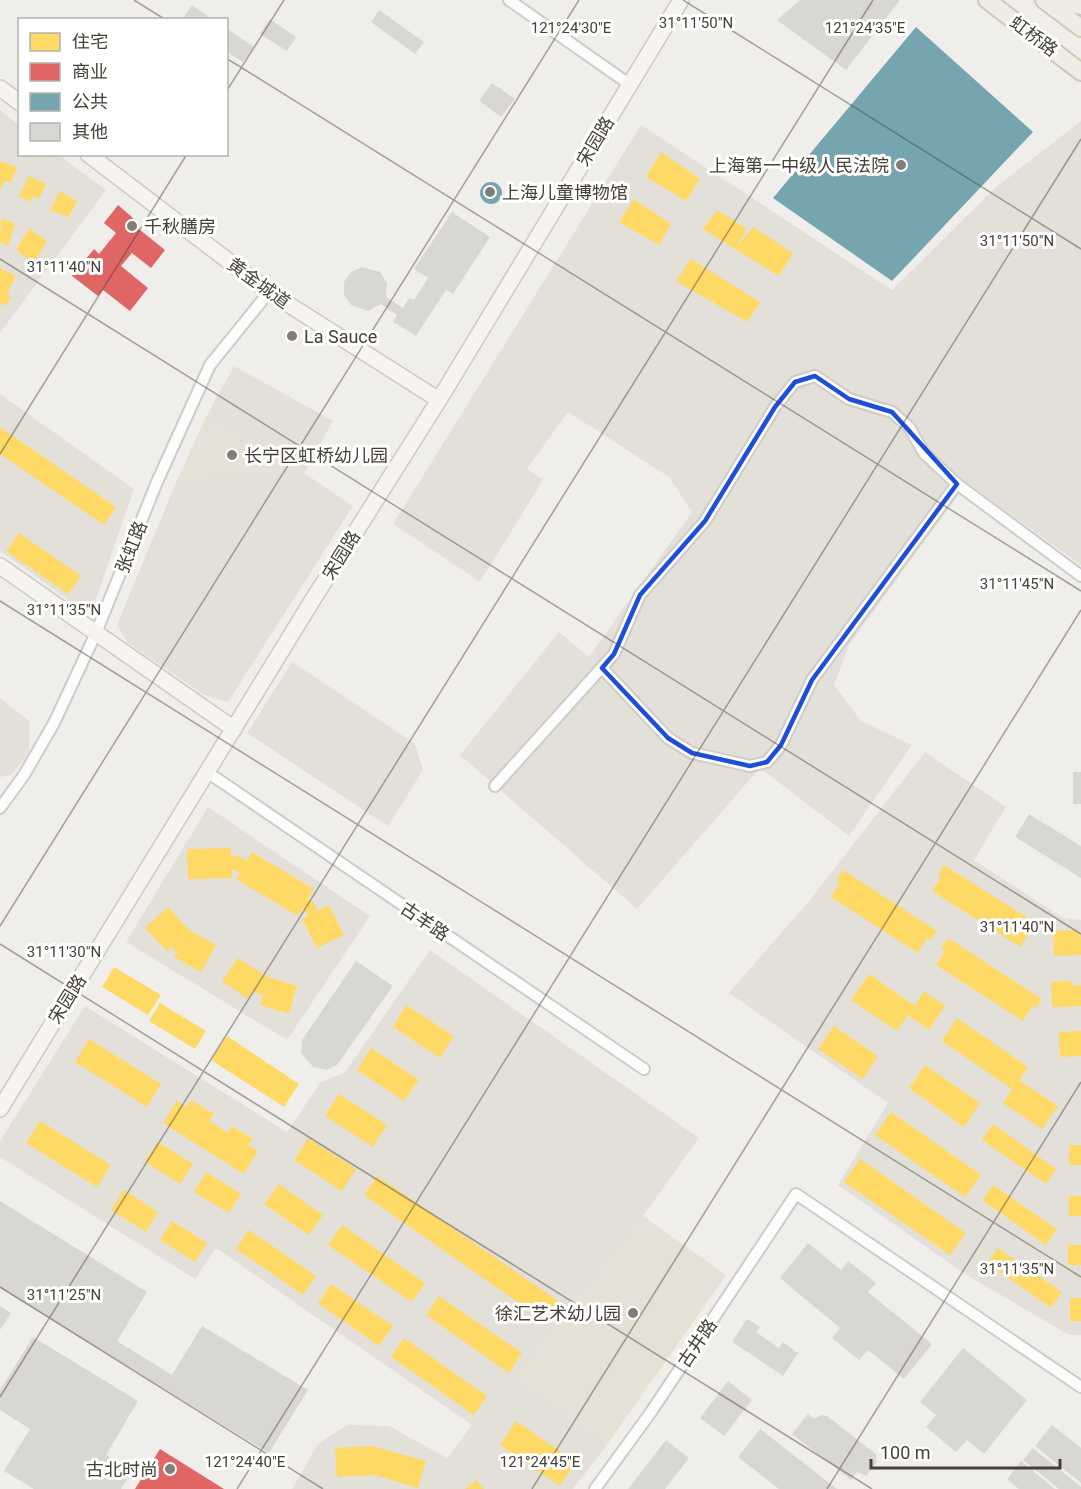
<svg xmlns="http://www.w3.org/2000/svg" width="1081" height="1489" viewBox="0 0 1081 1489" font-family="Roboto,'Noto Sans SC',sans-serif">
<rect width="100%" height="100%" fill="#f0eeeb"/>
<path fill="#e3e0d9" d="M0 110 19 125 20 154 59 155 106 190 0 333Z
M1081 121V565L967 483 849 645 834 685 861 721 912 745 849 836 760 768 637 909 460 755 559 632 589 657 692 512 669 477 568 412 527 469 543 480 480 582 393 524 641 125 892 290 996 187Z
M234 366 333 421 304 473 353 506 228 702 204 695 128 643 117 625 177 480 297 469 252 441 206 417Z
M0 394 134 489 95 602 83 610 0 551Z
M292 662 415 744 423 770 388 826 247 733Z
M0 698 30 722 29 752 12 775 0 777Z
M925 752 1006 807 974 860 1063 918 1081 920V1335H1069L965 1274 838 1185 888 1103 729 993 810 900Z
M208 807 370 916 287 1040 126 942Z
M430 950 699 1138 643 1216 514 1377 607 1445 573 1489H292L318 1444 347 1425 389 1426 447 1458 472 1425 216 1248 195 1279 0 1157V1141L85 1006 287 1132 320 1083 345 1072Z"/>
<path fill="#e6e1d7" d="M206 417 252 441 298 469 177 480Z
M643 1216 726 1275 607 1445 514 1377Z"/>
<path fill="#ffd966" d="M661 152 700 179 686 201 646 177Z
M0 161 17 167 11 183 4 181 0 192Z
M29 176 46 184 39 199 33 196 30 202 19 196Z
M60 191 77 201 69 217 50 210Z
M634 199 671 224 659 245 619 222Z
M717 210 747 229 735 249 703 229Z
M1 218 15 224 8 246 0 242Z
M753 227 793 253 779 276 735 249Z
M29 228 47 241 36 259 33 258 31 261 16 250Z
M691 259 760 302 747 322 676 281Z
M0 268 16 276 7 294 11 297 6 306 0 303Z
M0 427 116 507 104 525 0 454Z
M19 533 81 576 68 594 6 551Z
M231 848V856H238L247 861 252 852 314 889 308 899 314 903 318 911 329 905 344 935 317 948 302 919 308 916 307 913 302 909 298 916 236 879 240 873 235 870H232V878L188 879 187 849Z
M944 865 1039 925 1033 935 1029 933 1020 947 932 891 941 877 938 875Z
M843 870 937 931 931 940 927 938 918 953 831 897 840 882 836 880Z
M168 907 189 930 216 945 201 972 174 957 177 952 171 947 167 951 145 928Z
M1077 930V935H1081V955L1054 956 1053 931Z
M948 938 1042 999 1036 1008 1032 1006 1023 1021 936 965 945 950 941 948Z
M238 958 268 977 297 986 289 1014 260 1005 263 996 253 991 248 999 222 981Z
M114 967 161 995 148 1015 102 987Z
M869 974 915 1006 924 991 945 1006 929 1030 908 1015 897 1031 851 1000Z
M1073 981V986L1081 985V1006L1052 1007 1051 982Z
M160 1003 206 1031 195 1049 149 1021Z
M406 1005 454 1036 440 1058 393 1027Z
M957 1018 1028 1067 1019 1080 1058 1106 1042 1129 1003 1103 1012 1089 942 1041Z
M834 1026 878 1056 863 1079 818 1049Z
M1081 1031V1056L1060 1057 1059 1032Z
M227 1036 299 1084 284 1107 211 1060Z
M89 1039 161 1084 147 1107 75 1062Z
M371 1048 419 1080 404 1101 357 1070Z
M925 1065 980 1103 964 1127 909 1088Z
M339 1094 387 1125 373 1147 325 1116Z
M191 1100 214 1114 209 1121 228 1133 232 1126 253 1139 248 1145 258 1151 244 1174 163 1123 177 1101 187 1107Z
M891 1112 981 1175 965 1197 875 1135Z
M40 1121 111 1165 97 1187 26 1143Z
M993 1124 1056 1169 1046 1184 982 1140Z
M308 1138 356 1169 342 1191 294 1160Z
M158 1142 193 1164 180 1184 145 1162Z
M1069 1145H1081V1165H1069Z
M860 1159 966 1233 950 1255 844 1182Z
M206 1172 241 1194 229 1213 194 1192Z
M377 1176 558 1301 545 1321 364 1195Z
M279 1184 323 1215 309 1235 264 1204Z
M993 1185 1057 1229 1046 1245 982 1200Z
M124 1190 158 1212 146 1232 111 1210Z
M1069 1196H1081V1216H1069Z
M172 1221 207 1243 195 1262 160 1240Z
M342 1225 425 1283 412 1302 328 1245Z
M249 1230 316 1276 303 1295 236 1249Z
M1068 1245H1081V1265H1068Z
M998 1248 1062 1292 1051 1308 987 1263Z
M331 1284 393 1326 379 1346 318 1303Z
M439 1296 522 1353 509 1373 426 1315Z
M1070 1298H1081V1321H1070Z
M404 1338 487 1396 474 1415 391 1357Z
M516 1421 576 1462 560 1486 500 1445Z
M372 1446 426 1461 418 1488 374 1475 337 1477 335 1448Z
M476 1480 484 1489H465Z"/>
<path fill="#e06666" d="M118 205 133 218 130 222 165 250 151 268 132 253 121 266 148 288 130 311 103 290 98 296 72 276 94 249 99 254 116 233 104 223Z
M160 1449 224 1489H135Z"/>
<path fill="#76a5af" d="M916 27 1033 132 892 281 773 198Z
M480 193a11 11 0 1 1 22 0a11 11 0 1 1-22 0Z"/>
<path fill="#d9d7d4" d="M800 0H900L846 70 777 20Z
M192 5 213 20H182Z
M379 10 424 42 415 54 371 22Z
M270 19 296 37 287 51 260 34Z
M226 28 254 47 243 62 226 51Z
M492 83 515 99 501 117 479 101Z
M452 212 490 237 453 294 446 290 416 336 393 322 397 315 381 304 368 311 351 305 344 295V282L351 272 362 267 380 272 387 283 386 297 403 308 409 298 414 300 428 278 414 269Z
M1073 772H1081V804H1073Z
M1029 814 1081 846V878L1015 837Z
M356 961 393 986 337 1065 326 1070 313 1067 301 1053 302 1040Z
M0 1201 147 1292 117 1341 172 1375 202 1326 308 1390 269 1453 0 1288Z
M808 1243 841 1270 848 1261 876 1283 868 1292 932 1344 904 1379 868 1350 859 1360 832 1338 840 1328 780 1278Z
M0 1306 11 1313 0 1330Z
M747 1319 760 1327 756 1332 779 1348 783 1342 798 1353 783 1376 732 1342Z
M33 1337 138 1401 106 1455 132 1471 121 1489H34L4 1471 30 1429 0 1410V1390Z
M963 1348 1027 1400 984 1454 967 1440 956 1452 926 1427 936 1415 920 1402Z
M728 1381 752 1400 724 1436 700 1418Z
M808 1414 814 1419 822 1415 827 1416 876 1454 877 1462 866 1476 857 1472 851 1480 792 1434Z
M1052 1425 1081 1448V1483L1035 1446Z
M760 1429 837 1489H779L738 1457Z
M666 1440 689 1458 665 1489H628Z
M1033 1448 1081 1487V1489H1059L1023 1460Z
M1021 1461 1055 1489H1019L1007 1479Z"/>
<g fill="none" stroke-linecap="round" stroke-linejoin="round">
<g stroke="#ceccc9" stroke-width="14">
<path id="street" d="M509 0 629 84
M602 668 668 738 692 753 750 766 767 762 781 745 812 680 957 484
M207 772 644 1069
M495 786 614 654 640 595 705 521 775 407 795 382 815 376 849 399 892 412 909 427 924 453 957 484 1081 576
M0 808 24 775 54 723 96 633 157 482 210 365 269 292
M595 1489 651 1412 796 1194 1081 1387"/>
</g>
<g stroke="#cecac3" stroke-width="18">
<path id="secondary" d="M0 88 20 103
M88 154 269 292 439 400
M0 566 234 729
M0 1109 312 601 439 400 681 0"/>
</g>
<g stroke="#d0c9bb" stroke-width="20">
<path id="primary" d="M987 0 1081 72
M1044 0 1081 28
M1062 0 1081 6"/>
</g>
<use href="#street" stroke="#fdfcfc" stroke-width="10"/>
<use href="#secondary" stroke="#f6f4f0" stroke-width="15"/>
<use href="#primary" stroke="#efece5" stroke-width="16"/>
</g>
<path fill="none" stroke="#1d4ed8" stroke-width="4.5" stroke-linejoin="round" d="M815 376 849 399 892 412 957 484 812 680 781 745 767 762 750 766 692 753 668 738 602 668 614 654 640 595 705 521 775 407 795 382Z"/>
<path fill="none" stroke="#454038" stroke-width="1.5" stroke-opacity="0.45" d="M134 0 166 20M683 0 1081 249M226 58 1081 591M226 92 284 0M0 259 1081 934M0 454 187 154M0 601 1081 1277M0 926 579 0M0 944 872 1489M0 1287 323 1489M0 1397 873 0M237 1489 1081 139M532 1489 1081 610M827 1489 1081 1082"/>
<g fill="#817d77" stroke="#fff" stroke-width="2">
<circle cx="901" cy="165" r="6"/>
<circle cx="490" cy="192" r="6"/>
<circle cx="132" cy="226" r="6"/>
<circle cx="292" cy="336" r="6"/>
<circle cx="232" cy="455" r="6"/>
<circle cx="633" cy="1313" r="6"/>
<circle cx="170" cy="1469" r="6"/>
</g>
<g text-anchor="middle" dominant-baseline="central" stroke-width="6" stroke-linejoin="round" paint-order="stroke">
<g font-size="18" fill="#454038" stroke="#fff">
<text transform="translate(1034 36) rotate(37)">虹桥路</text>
<text transform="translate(595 141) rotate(-59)">宋园路</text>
<text transform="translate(259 283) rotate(36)">黄金城道</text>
<text transform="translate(131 547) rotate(-68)">张虹路</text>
<text transform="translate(341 555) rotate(-58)">宋园路</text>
<text transform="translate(425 921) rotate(34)">古羊路</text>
<text transform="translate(67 999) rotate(-58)">宋园路</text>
<text transform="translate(697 1343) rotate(-56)">古井路</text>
</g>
<g font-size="18" fill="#454038" stroke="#fff" text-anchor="start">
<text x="889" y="165" text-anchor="end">上海第一中级人民法院</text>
<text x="502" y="192">上海儿童博物馆</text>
<text x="144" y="226">千秋膳房</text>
<text x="304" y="336">La Sauce</text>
<text x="244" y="455">长宁区虹桥幼儿园</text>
<text x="621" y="1313" text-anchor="end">徐汇艺术幼儿园</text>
<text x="158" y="1469" text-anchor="end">古北时尚</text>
</g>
</g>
<g font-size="15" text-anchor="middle" fill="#454038" stroke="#fff" stroke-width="6" stroke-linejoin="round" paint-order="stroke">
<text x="696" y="28">31°11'50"N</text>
<text x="571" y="33">121°24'30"E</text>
<text x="865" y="33">121°24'35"E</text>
<text x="1017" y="246">31°11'50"N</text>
<text x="64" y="272">31°11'40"N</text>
<text x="1017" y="589">31°11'45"N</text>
<text x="64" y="615">31°11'35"N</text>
<text x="1017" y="932">31°11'40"N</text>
<text x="64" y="957">31°11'30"N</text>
<text x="1017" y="1274">31°11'35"N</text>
<text x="64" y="1300">31°11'25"N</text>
<text x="245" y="1467">121°24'40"E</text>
<text x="540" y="1467">121°24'45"E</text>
</g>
<rect x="18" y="18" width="210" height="138" fill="#ffffff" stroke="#b5b3af" stroke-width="1.5"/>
<rect x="30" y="33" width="30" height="18" fill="#ffd966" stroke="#b5b3af" stroke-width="1.5"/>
<text x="72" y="48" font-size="18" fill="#454038">住宅</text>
<rect x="30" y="63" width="30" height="18" fill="#e06666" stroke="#b5b3af" stroke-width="1.5"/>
<text x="72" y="78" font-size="18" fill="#454038">商业</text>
<rect x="30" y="93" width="30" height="18" fill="#76a5af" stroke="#b5b3af" stroke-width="1.5"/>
<text x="72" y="108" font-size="18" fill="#454038">公共</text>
<rect x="30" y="123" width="30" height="18" fill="#d9d7d4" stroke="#b5b3af" stroke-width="1.5"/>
<text x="72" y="138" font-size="18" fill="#454038">其他</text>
<path d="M871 1459v9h189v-9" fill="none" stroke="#454038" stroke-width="3"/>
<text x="880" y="1459" font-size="18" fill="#454038" stroke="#ffffff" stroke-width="4.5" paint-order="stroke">100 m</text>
</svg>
